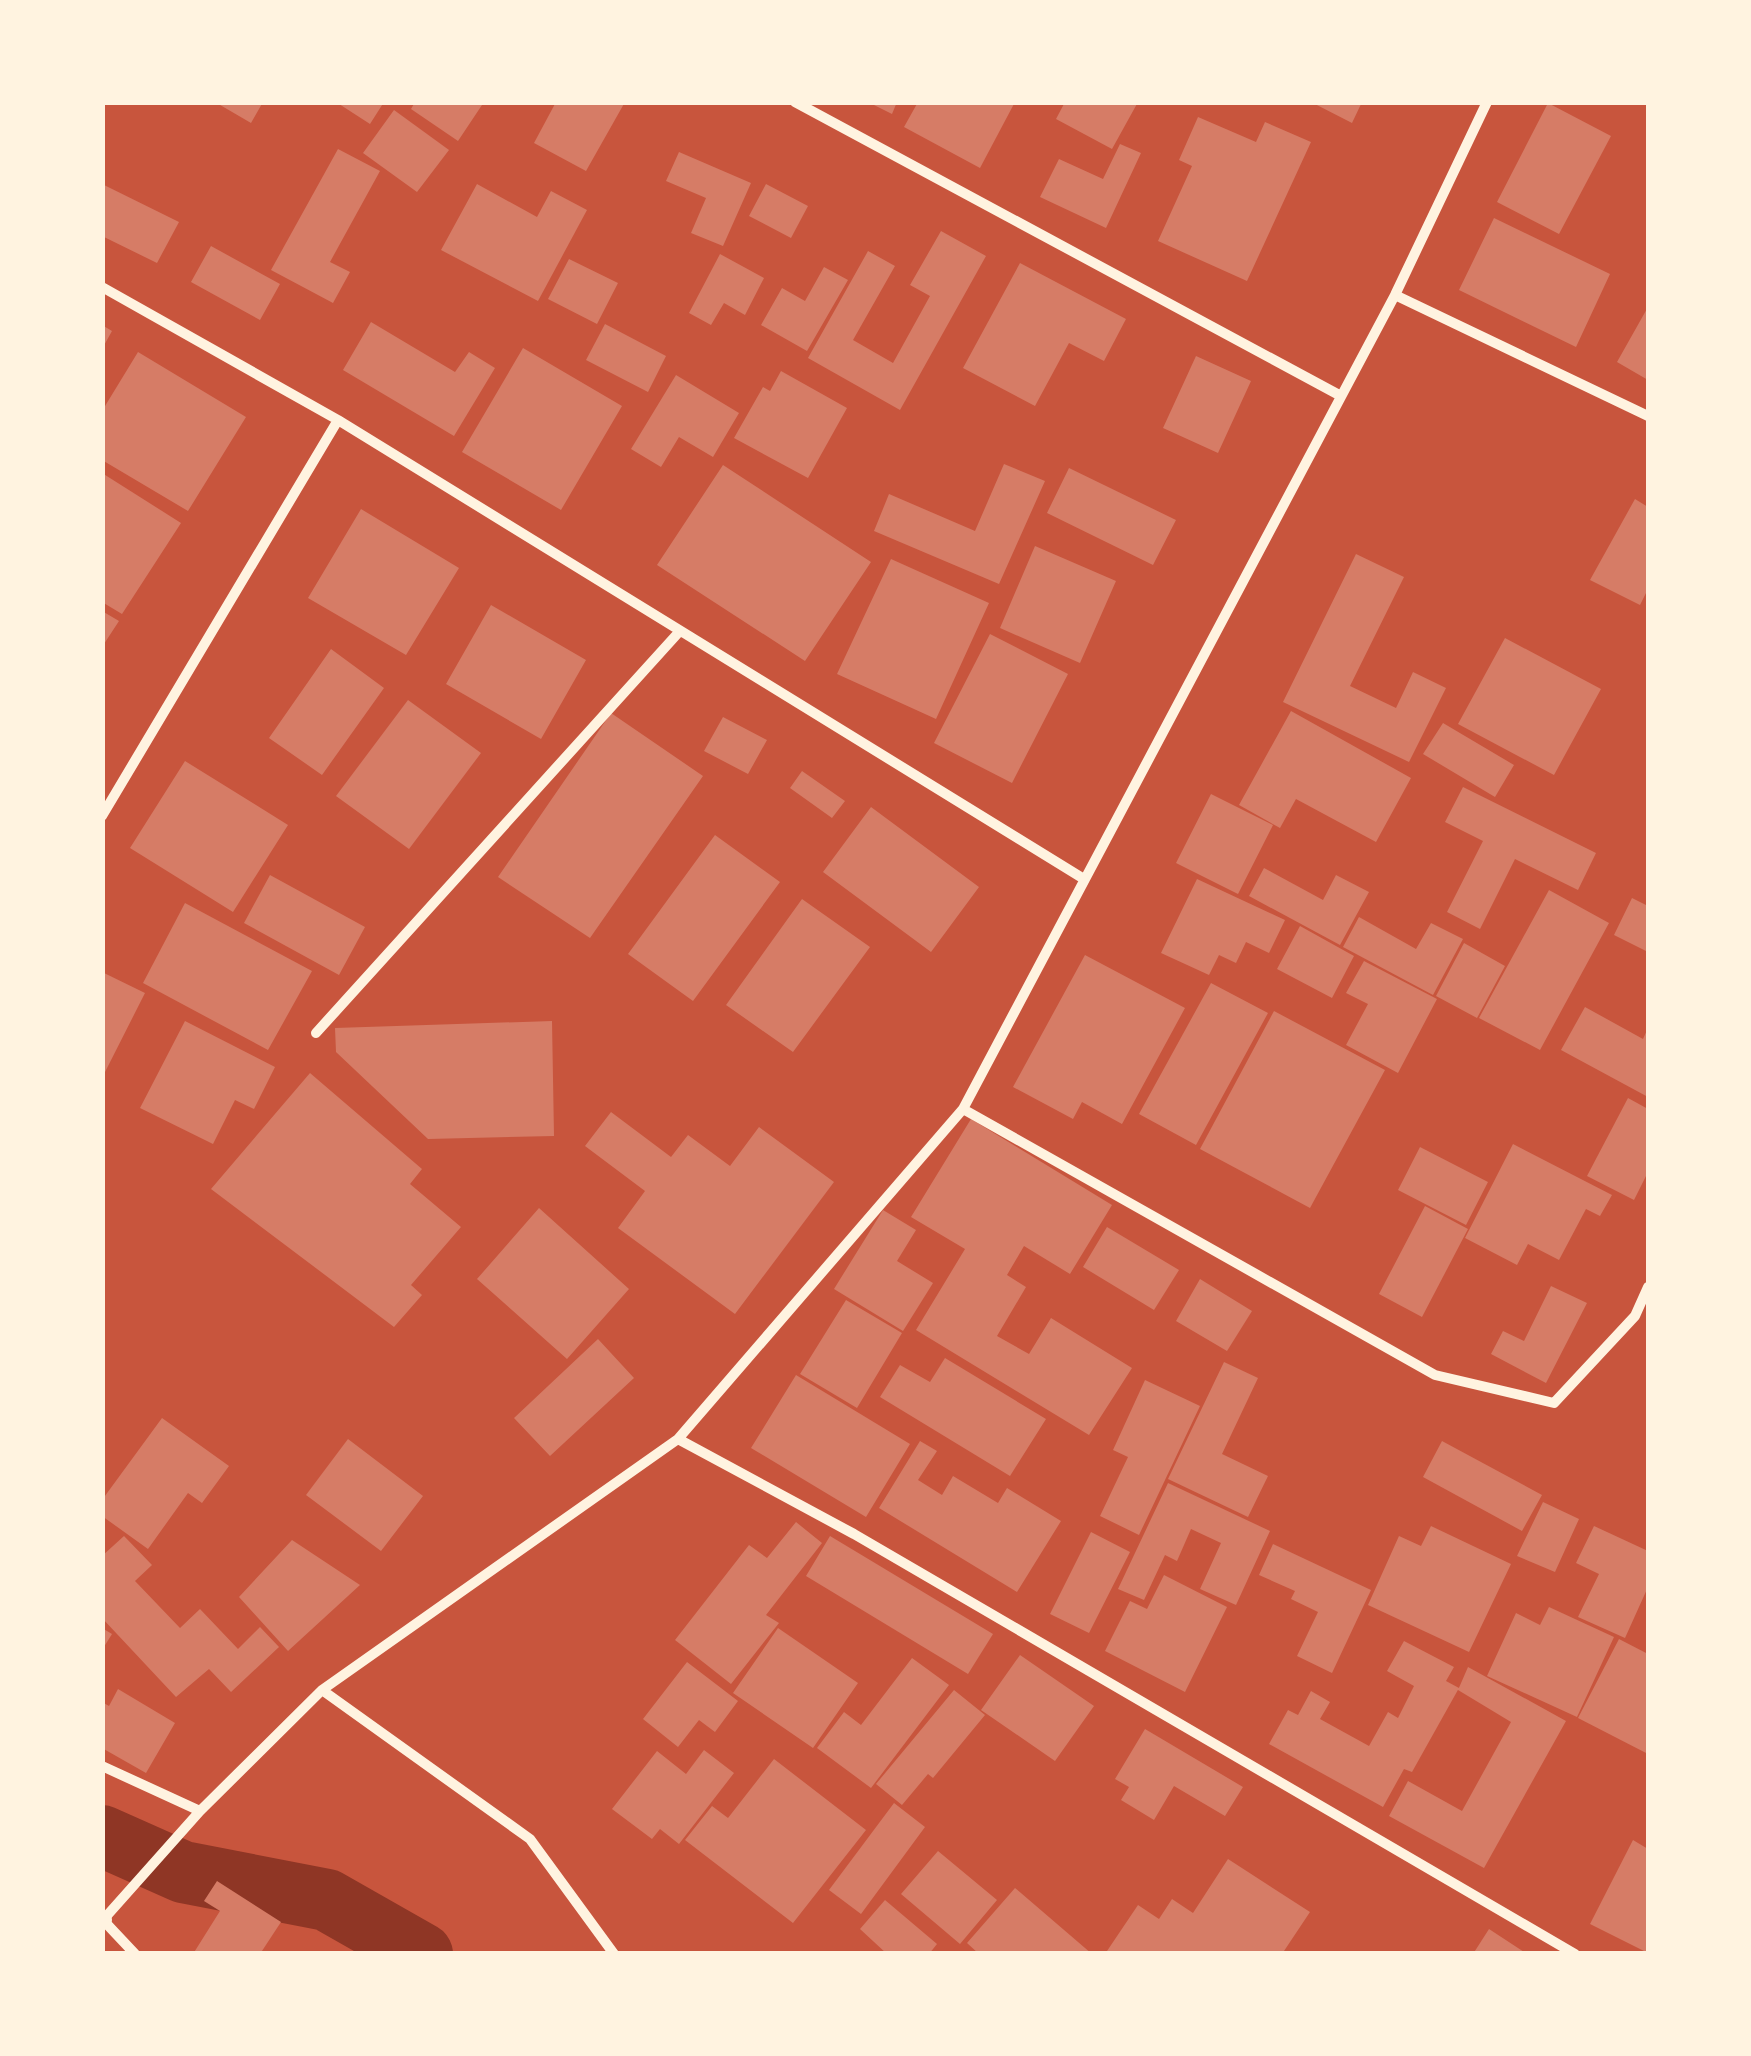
<svg xmlns="http://www.w3.org/2000/svg" width="1751" height="2056" viewBox="0 0 1751 2056" font-family="'Varela Round',sans-serif">
<rect width="100%" height="100%" fill="#c8553d"/>
<g fill="none" stroke-linecap="round" stroke-linejoin="round">
<path stroke="#8f3625" stroke-width="62" d="M102 1836 183 1872 327 1900 422 1954"/>
</g>
<path fill="#d67c66" d="M215 102H263L251 123Z
M336 102H384L370 124Z
M415 102H484L458 141 411 109Z
M556 102H625L586 171 534 143Z
M868 102H897L892 114Z
M918 102H1015L980 168 904 127Z
M1065 102H1138L1112 149 1056 119Z
M1311 102H1362L1352 123Z
M1548 103 1611 136 1559 234 1497 202Z
M394 110 449 150 417 192 363 153Z
M1198 117 1256 142 1265 122 1311 142 1247 281 1158 241 1192 166 1179 160Z
M1120 144 1141 153 1106 228 1040 197 1059 159 1103 179Z
M338 149 380 171 330 262 350 272 333 303 271 270Z
M679 152 751 183 723 246 691 233 706 198 666 181Z
M102 184 179 222 157 263 102 236Z
M477 184 537 217 551 191 587 210 538 301 441 250Z
M766 184 808 206 791 238 749 216Z
M1494 218 1610 274 1576 347 1459 290Z
M941 231 986 256 900 410 808 358 868 251 895 266 853 340 893 363 930 296 910 285Z
M211 246 280 284 260 320 191 282Z
M720 254 764 278 745 315 724 303 711 325 689 313Z
M569 259 618 283 597 324 548 299Z
M1020 263 1126 319 1104 361 1069 343 1035 406 963 368Z
M824 267 848 280 807 351 761 325 782 288 805 301Z
M1648 307V380L1617 362Z
M371 322 455 372 469 352 495 368 454 436 343 370Z
M605 324 666 356 648 392 586 360Z
M102 325 112 331 102 349Z
M523 348 622 406 561 510 462 452Z
M138 352 246 417 188 511 102 460V411Z
M1196 356 1251 381 1218 453 1163 428Z
M781 371 847 408 808 478 734 438 763 387 770 391Z
M676 375 739 413 713 457 679 437 661 467 631 449Z
M1004 464 1045 481 999 584 874 531 889 494 975 531Z
M723 465 871 562 805 661 657 565Z
M1069 468 1176 520 1153 565 1047 513Z
M102 473 181 523 122 614 102 602Z
M1635 499 1648 507V589L1640 605 1590 580Z
M361 509 459 568 406 655 308 598Z
M1035 546 1116 581 1080 663 1000 628Z
M1356 554 1404 577 1350 686 1396 708 1413 672 1446 688 1409 762 1283 702Z
M891 559 989 603 936 719 837 674Z
M491 605 586 660 541 739 446 684Z
M102 611 119 621 102 647Z
M990 634 1068 674 1012 783 934 743Z
M1505 638 1601 689 1554 775 1458 724Z
M331 649 384 688 322 775 269 738Z
M408 700 481 753 409 849 336 796Z
M1291 711 1411 778 1376 842 1296 799 1280 828 1239 805Z
M611 713 703 776 590 938 498 877Z
M723 717 767 740 748 774 704 751Z
M1443 723 1514 765 1495 797 1423 754Z
M185 761 288 825 233 912 130 848Z
M802 771 845 801 832 818 790 788Z
M1463 787 1596 853 1578 890 1515 859 1480 929 1447 912 1483 841 1445 822Z
M1211 794 1273 825 1238 894 1176 863Z
M871 807 979 887 931 952 823 872Z
M715 835 780 882 693 1001 628 954Z
M1264 868 1323 900 1336 875 1369 892 1340 945 1249 896Z
M270 875 365 927 339 975 244 923Z
M1197 879 1285 920 1269 953 1246 942 1236 963 1219 955 1209 975 1161 953Z
M1549 890 1609 923 1540 1050 1479 1018Z
M1632 898 1648 906V952L1614 935Z
M802 899 870 947 793 1052 726 1005Z
M185 903 312 971 268 1050 143 983Z
M1359 917 1416 949 1431 923 1463 939 1433 995 1343 947Z
M1300 926 1354 956 1332 998 1277 969Z
M1464 943 1505 966 1477 1018 1436 996Z
M1085 955 1185 1008 1122 1124 1082 1102 1073 1119 1013 1087Z
M1364 961 1437 999 1398 1073 1346 1045 1368 1004 1346 993Z
M102 972 145 993 102 1078Z
M1211 983 1268 1013 1196 1145 1139 1114Z
M1585 1007 1643 1039 1648 1028V1097L1561 1050Z
M1274 1011 1385 1070 1310 1208 1200 1149Z
M185 1021 275 1067 254 1109 235 1100 213 1144 140 1108Z
M552 1021 554 1136 428 1139 336 1052 335 1028Z
M310 1073 422 1169 410 1184 461 1227 411 1285 422 1295 394 1327 211 1189Z
M1628 1098 1648 1109V1172L1634 1200 1587 1176Z
M611 1112 671 1157 688 1135 730 1166 759 1127 834 1182 735 1314 618 1228 645 1191 585 1146Z
M971 1119 1112 1205 1070 1274 1024 1246 1007 1275 1026 1287 997 1336 1029 1354 1051 1318 1132 1368 1089 1435 916 1330 965 1249 911 1217Z
M1513 1144 1612 1195 1600 1216 1586 1209 1559 1260 1528 1244 1517 1265 1465 1238Z
M1420 1147 1488 1182 1466 1225 1398 1190Z
M1425 1206 1468 1229 1422 1317 1379 1294Z
M539 1208 629 1289 567 1359 477 1279Z
M883 1210 916 1230 897 1261 933 1283 903 1331 834 1289Z
M1107 1227 1179 1270 1154 1310 1083 1267Z
M1200 1279 1252 1311 1227 1351 1176 1321Z
M1551 1286 1587 1303 1546 1383 1491 1354 1503 1331 1524 1341Z
M846 1300 902 1333 857 1408 800 1374Z
M598 1339 634 1378 550 1456 514 1418Z
M945 1358 1046 1419 1010 1476 880 1397 900 1365 930 1382Z
M1224 1362 1258 1378 1222 1454 1268 1476 1248 1517 1168 1479Z
M796 1375 910 1444 866 1517 751 1448Z
M1145 1380 1200 1406 1139 1535 1100 1516 1128 1457 1113 1450Z
M162 1418 229 1466 202 1503 188 1493 148 1549 102 1516V1500Z
M348 1439 423 1496 381 1551 306 1495Z
M920 1441 937 1451 918 1480 942 1495 953 1476 998 1503 1007 1488 1061 1521 1017 1592 879 1508Z
M1442 1441 1542 1495 1522 1531 1423 1477Z
M1168 1483 1270 1531 1236 1605 1200 1589 1221 1543 1191 1529 1177 1561 1165 1555 1144 1600 1118 1589Z
M1543 1502 1579 1519 1555 1572 1517 1556Z
M796 1522 822 1543 766 1615 779 1623 731 1684 675 1640 749 1545 767 1558Z
M1431 1526 1511 1564 1469 1652 1368 1605 1399 1536 1421 1546Z
M1594 1526 1648 1551V1587L1625 1638 1578 1617 1599 1574 1576 1563Z
M1091 1532 1130 1552 1089 1633 1050 1614Z
M124 1536 152 1565 135 1581 180 1628 200 1609 238 1649 260 1627 279 1647 231 1692 209 1669 176 1697 102 1618V1556Z
M830 1536 993 1634 968 1674 806 1576Z
M292 1540 360 1585 288 1651 239 1597Z
M1273 1544 1371 1590 1332 1673 1297 1656 1318 1612 1291 1599 1295 1591 1259 1575Z
M1164 1575 1227 1607 1185 1692 1105 1651 1130 1601 1147 1609Z
M1549 1607 1614 1637 1577 1717 1487 1676 1516 1613 1540 1625Z
M102 1628 112 1634 102 1650Z
M778 1628 858 1683 813 1748 733 1693Z
M1619 1639 1648 1654V1754L1578 1718Z
M1404 1641 1454 1667 1446 1681 1459 1688 1412 1772 1404 1769 1383 1807 1269 1744 1288 1710 1298 1715 1311 1691 1330 1702 1320 1719 1369 1746 1388 1712 1398 1718 1414 1686 1387 1671Z
M1020 1655 1094 1706 1055 1761 981 1710Z
M912 1658 949 1685 871 1788 817 1748 844 1712 861 1725Z
M687 1662 738 1701 715 1732 699 1720 678 1747 643 1719Z
M1468 1667 1566 1721 1484 1868 1389 1816 1408 1781 1462 1811 1511 1722 1458 1690Z
M118 1689 175 1723 146 1773 102 1748V1702L109 1706Z
M954 1690 985 1715 933 1778 928 1774 902 1805 876 1784Z
M1145 1729 1243 1787 1225 1816 1174 1786 1154 1820 1121 1800 1129 1787 1115 1779Z
M704 1750 734 1773 679 1844 660 1829 652 1839 612 1809 657 1751 686 1774Z
M774 1759 866 1830 793 1923 685 1840 712 1806 728 1818Z
M894 1803 925 1827 861 1914 829 1890Z
M1633 1840 1648 1849V1953L1590 1924Z
M938 1851 997 1900 960 1944 901 1894Z
M1228 1859 1310 1912 1282 1954 1107 1951 1138 1905 1159 1919 1172 1899 1193 1913Z
M217 1881 281 1922 260 1954H193L220 1911 204 1901Z
M1015 1888 1092 1954H979L967 1943Z
M885 1900 937 1944 929 1954H887L860 1929Z
M1489 1929 1527 1954H1473Z"/>
<g fill="none" stroke-linecap="round" stroke-linejoin="round">
<path stroke="#fff3e0" stroke-width="10" d="M795 102 1341 396
M102 287 338 420 1084 879
M1395 295 1648 416
M102 816 338 420
M316 1033 679 632
M963 1109 1435 1375 1554 1403 1635 1316 1648 1287
M678 1439 854 1534 1575 1954
M322 1690 530 1839 614 1954
M102 1766 200 1811
M135 1954 103 1920 200 1811 322 1690 678 1439 963 1109 1395 295 1487 102"/>
<path stroke="#fff3e0" stroke-width="18" d="M102 1920H103"/>
</g>
<rect width="1751" height="2056" fill="none" stroke="#fff3e0" stroke-width="210"/>
</svg>
